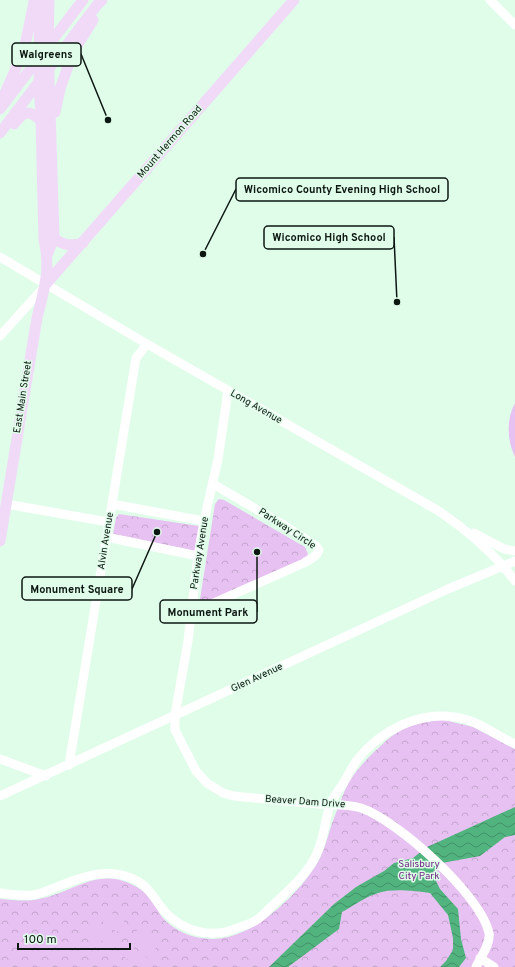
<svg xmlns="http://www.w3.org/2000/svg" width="515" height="967" viewBox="0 0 515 967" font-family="Overpass,sans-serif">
<defs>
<pattern id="park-crowns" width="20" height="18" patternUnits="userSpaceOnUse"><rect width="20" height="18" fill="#e6c1f1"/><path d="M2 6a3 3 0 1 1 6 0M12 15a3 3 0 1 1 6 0" fill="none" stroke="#c4a5ce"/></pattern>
<pattern id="water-waves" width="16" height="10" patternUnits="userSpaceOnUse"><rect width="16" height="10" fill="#51b47f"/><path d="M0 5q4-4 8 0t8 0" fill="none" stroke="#429167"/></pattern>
</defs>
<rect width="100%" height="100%" fill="#e0fdea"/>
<path fill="url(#park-crowns)" d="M219 499 224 500 305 547 308 554 305 560 204 604 200 599 215 504Z
M119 514 199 526 196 550 194 551 113 534 116 518Z
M444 720 473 727 515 749V967H0V899C13 900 26 902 39 899 68 894 93 871 123 881 134 884 146 892 153 901 156 906 158 912 162 917 177 935 205 943 228 937 261 930 305 888 320 858 326 846 329 831 334 818 339 806 343 793 349 782 356 771 365 761 374 752 380 747 386 740 392 736 407 725 426 721 444 720Z"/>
<path fill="#e6c1f1" d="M515 403V457C507 440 506 420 515 403Z
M103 907 125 922 117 932 96 917Z
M94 920 116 935 108 945 87 930Z
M137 930 158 945 151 955 129 940Z
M127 944 149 959 143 967H139L120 954Z"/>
<path fill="url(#water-waves)" d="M515 807V835L505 837 480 856 442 863 432 873 440 889 458 909 461 939 466 958 459 967H440L446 961 453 950V938L448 915 430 893C415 891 393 888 378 893 365 897 353 906 342 912L339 929 288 967H269L334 904 356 887 384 871 394 863 413 858 427 847Z"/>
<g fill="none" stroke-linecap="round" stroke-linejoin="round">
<path stroke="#fff" stroke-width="9" d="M490 0 515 25
M0 257 147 344 437 510C467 530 493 552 515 581
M0 336 46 285
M228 391 218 459 204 521 198 556 188 641 175 715V730L196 771 207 783 223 793 234 796C262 799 290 801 319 804 333 805 347 804 361 808 397 820 481 895 489 933 491 944 480 958 476 967
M6 504 108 522
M112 504 204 521
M474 533 504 549 515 551
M106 537 198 556
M191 613 304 563C310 559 317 557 319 550L316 546 287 527 213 484
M0 759 46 776
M69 765 136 358 147 344
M0 796 448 589 515 561
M0 893C10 894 23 896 33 895 45 893 55 887 67 883 87 875 109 869 131 878 148 884 154 899 165 912 184 932 212 939 237 928 244 926 252 923 258 919 263 915 268 910 273 905 289 890 308 874 317 853 324 838 325 820 330 805 333 797 339 790 344 782 348 775 352 767 357 760 380 731 418 711 455 717 478 720 495 735 515 744
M480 958 494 967"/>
<path stroke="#f1daf8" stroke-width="11" d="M2 100 24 50 34 2
M0 109 83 0
M55 112 60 89 73 52 93 20
M14 124C24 111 29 109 41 121
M0 133 97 5 102 0
M54 238C64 246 71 246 83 243
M47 255 54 238 48 46 49 0
M46 284 294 0
M0 541 37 318C44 290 51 270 44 240L41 121 39 81 40 58 38 0"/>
</g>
<g text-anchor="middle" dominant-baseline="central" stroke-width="3" stroke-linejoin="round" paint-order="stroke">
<g font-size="10" fill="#0d1711" stroke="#e0fdea">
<text transform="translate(170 142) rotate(-49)">Mount Hermon Road</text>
<text transform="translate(23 397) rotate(-81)">East Main Street</text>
<text transform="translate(256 407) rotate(30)">Long Avenue</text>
<text transform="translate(287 529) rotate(33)">Parkway Circle</text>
<text transform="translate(106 541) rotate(-81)">Alvin Avenue</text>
<text transform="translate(200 553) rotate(-81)">Parkway Avenue</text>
<text transform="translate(257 678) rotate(-25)">Glen Avenue</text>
<text transform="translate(305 802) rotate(4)">Beaver Dam Drive</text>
</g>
<g font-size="10" fill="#6d2781" stroke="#e0fdea">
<text x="419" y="864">Salisbury<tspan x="419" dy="12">City Park</tspan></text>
</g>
</g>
<path fill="none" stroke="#0d1711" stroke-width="1.5" d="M108 120L81 54M203 254L236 189M397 302L394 237M157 532L132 589M257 552L257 612"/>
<g fill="#0d1711" stroke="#e0fdea" stroke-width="1.5">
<circle cx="108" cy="120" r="4"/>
<circle cx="203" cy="254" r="4"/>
<circle cx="397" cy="302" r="4"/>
<circle cx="157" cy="532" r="4"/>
<circle cx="257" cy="552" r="4"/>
</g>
<g fill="#e0fdea" stroke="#0d1711" stroke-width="1.5">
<rect x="12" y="43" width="69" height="23" rx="4"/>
<rect x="236" y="178" width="212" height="23" rx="4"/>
<rect x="264" y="226" width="130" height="23" rx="4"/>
<rect x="22" y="577" width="110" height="23" rx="4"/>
<rect x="160" y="600" width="97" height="23" rx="4"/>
</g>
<g font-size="11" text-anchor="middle" font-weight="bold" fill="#0d1711">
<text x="46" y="58">Walgreens</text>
<text x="342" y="193">Wicomico County Evening High School</text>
<text x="329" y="241">Wicomico High School</text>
<text x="77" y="593">Monument Square</text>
<text x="208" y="616">Monument Park</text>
</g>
<path d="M18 943v6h112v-6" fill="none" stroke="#0d1711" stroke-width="2"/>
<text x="24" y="943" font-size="12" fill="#0d1711" stroke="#e0fdea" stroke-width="3" paint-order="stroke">100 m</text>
</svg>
